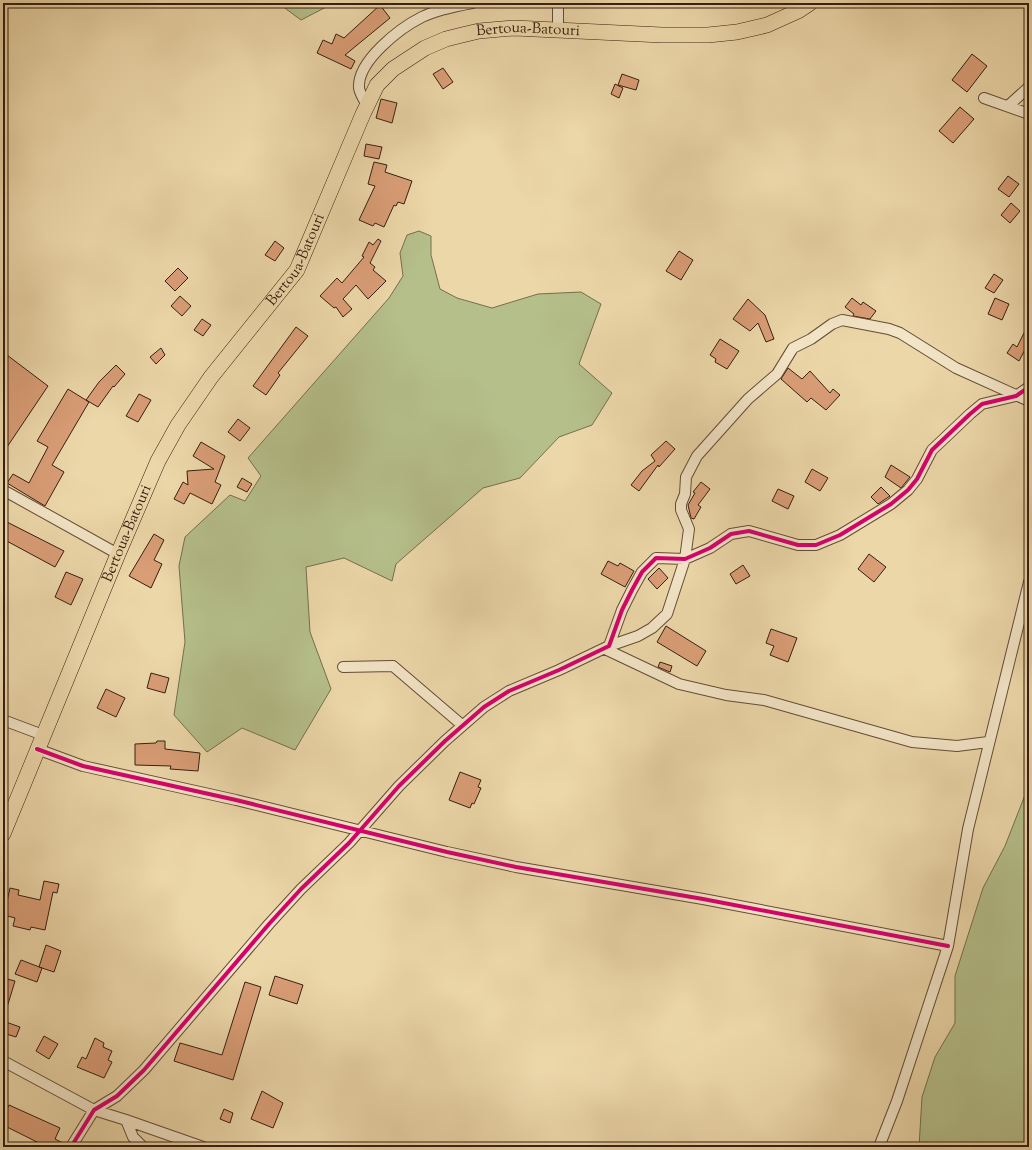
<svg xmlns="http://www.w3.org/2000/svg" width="1032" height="1150" viewBox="0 0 1032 1150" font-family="'Sorts Mill Goudy',serif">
<rect width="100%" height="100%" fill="#ecd7a9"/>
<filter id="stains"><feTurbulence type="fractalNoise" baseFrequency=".005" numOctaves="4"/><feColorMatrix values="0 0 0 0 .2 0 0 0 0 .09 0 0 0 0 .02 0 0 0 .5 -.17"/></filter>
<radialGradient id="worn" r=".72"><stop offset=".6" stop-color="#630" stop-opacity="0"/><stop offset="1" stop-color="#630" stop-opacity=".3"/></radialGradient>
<path fill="#b5bf8a" stroke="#766e4d" d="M278 3H334L301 20Z
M419 231 431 236V255L440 289 457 298 492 308 538 294 581 292 601 304 579 364 612 393 592 425 559 437 520 478 483 488 396 564 392 581 344 558 306 567 310 632 331 689 295 750 242 728 207 752 174 715 185 642 179 566 185 537 230 495 245 501 261 476 248 458 389 298 403 276 400 253 407 235Z
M1029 794V1147H919L922 1097 935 1057 955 1023V976L983 888 1005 846 1025 795Z"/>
<path fill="#da9e77" stroke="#361e10" d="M380 5 390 18 345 55 355 61 351 69 317 53 323 40 332 44 336 34 344 38Z
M972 54 987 66 967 92 952 80Z
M443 68 453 82 443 89 433 74Z
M622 74 639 80 636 90 618 85Z
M615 84 623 88 619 98 611 94Z
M381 99 397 103 392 123 376 118Z
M960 107 974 119 953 143 939 131Z
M366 144 382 147 379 159 364 156Z
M374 162 387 165 385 172 412 181 404 204 398 202 396 206 394 205 384 227 375 223 373 226 359 220 375 186 368 184Z
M1008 176 1019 184 1009 197 998 189Z
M1011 203 1020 211 1010 223 1001 215Z
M378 239 381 241 370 263 375 267 373 270 386 281 368 299 356 285 343 299 352 309 343 317 336 307 334 308 320 296 337 278 342 283 364 257 362 256 369 242 373 245Z
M275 241 284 248 275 261 265 255Z
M679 251 693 260 681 280 666 271Z
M178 268 188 278 175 291 165 281Z
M994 274 1003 280 994 293 985 288Z
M180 296 191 306 182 316 171 306Z
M852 298 861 305 863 302 876 311 870 319 853 316 854 314 845 307Z
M995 298 1009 304 1002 320 988 314Z
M748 299 765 315 774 339 766 342 758 323 750 331 733 319Z
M202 319 211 325 203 336 194 330Z
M1029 323V342L1019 361 1007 353 1013 344 1017 347Z
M296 327 308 336 278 373 280 375 266 395 253 386Z
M720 339 739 351 727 369 715 362 716 359 710 355Z
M161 348 165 355 156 364 150 357Z
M3 352 48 386 3 453Z
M116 365 125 374 114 387 113 386 98 407 86 400 99 382Z
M788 368 802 379 810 371 830 393 833 389 840 395 826 410 811 398 807 402 781 379Z
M68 389 89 402 52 465 64 472 45 506 7 483 13 474 29 483 48 447 37 441Z
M139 394 151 400 138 422 126 416Z
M238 419 250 428 240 441 228 432Z
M666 441 675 449 659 467 658 465 639 491 631 485 642 471 655 461 651 455Z
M201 442 225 456 215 482 221 485 212 504 190 493 184 504 174 499 183 482 188 485 187 471 214 469 193 456Z
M891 465 910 477 901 488 885 477Z
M812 469 828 478 820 491 805 482Z
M242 478 252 484 247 492 237 487Z
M701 482 710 489 698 505 701 507 694 519 691 518 688 505 695 493 693 492Z
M881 487 890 496 878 504 871 497Z
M778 489 794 496 788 509 772 501Z
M3 520 64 551 55 567 3 539Z
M154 534 164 540 154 560 162 564 151 588 129 576Z
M869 554 886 567 874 582 858 569Z
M608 561 618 566 620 563 634 571 625 587 601 574Z
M743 565 750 576 736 584 730 574Z
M659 568 668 578 657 589 648 579Z
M66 572 83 579 71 605 55 597Z
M666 626 706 651 697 666 657 642Z
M771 629 797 638 788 662 770 655 774 646 766 643Z
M660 662 672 666 670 672 658 667Z
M151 673 169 678 165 693 147 688Z
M106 689 125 698 116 717 97 708Z
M157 741H165V749L200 753 198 771 170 769 171 766 135 765V744L156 743Z
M460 772 481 780 478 787 481 788 474 804 472 803 470 808 449 800Z
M44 881 59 884 57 893 53 892 45 930 31 927 30 930 13 926 15 918 4 915 10 888 19 890 18 895 40 900Z
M46 945 61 951 54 972 39 967Z
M21 960 42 968 37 982 15 974Z
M275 976 303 985 297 1004 269 995Z
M3 978 15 981 5 1014 3 1013Z
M245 982 261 987 233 1080 174 1061 180 1043 222 1055Z
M3 1021 20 1027 16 1037 3 1033Z
M44 1036 58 1044 49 1059 36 1051Z
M95 1038 104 1043 103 1047 112 1051 108 1060 112 1062 104 1078 77 1067 82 1057 86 1059Z
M262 1091 283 1103 273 1128 251 1119Z
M9 1105 60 1128 55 1139 65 1144V1147H47L3 1125V1117Z
M224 1109 233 1113 230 1123 220 1119Z"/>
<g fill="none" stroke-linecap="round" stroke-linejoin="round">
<g stroke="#644c36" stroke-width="12">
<path id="minor" d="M558 30V3
M984 98 1029 114
M367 105C364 100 360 94 359 88 357 61 400 28 422 17 436 10 456 6 472 3
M1008 106 1029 87
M3 490 118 554
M609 646 638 636 652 628 667 614 685 559 689 529 681 510V504L685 494 686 477 697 456 748 399 777 374 793 348 811 339 832 324 842 320 889 329 900 333 956 368 1029 401
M605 649 679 684 726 695 764 700 912 742 957 746 988 742
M343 667 393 666 462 725
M3 720 43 735
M37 749 83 766 236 800 447 852 516 867 703 899 948 946
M3 1061 94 1110 126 1120 203 1147
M126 1120 133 1137 143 1147
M71 1147 94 1110 117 1096 144 1070 269 924 301 889 349 843 399 786 445 741 484 707 509 691 559 670 609 646 622 610 632 590 642 572 656 558 685 559 710 548 731 534 749 531 798 545H816L840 535 891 504 908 490 917 479 932 450 970 414 982 404 1016 396 1029 387
M879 1147 897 1101 948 946 968 829 1029 582"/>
</g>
<g stroke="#361e10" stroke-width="16">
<g id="highway">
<path id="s1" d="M3 834 118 554 158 461 178 425 211 377 297 270 363 114 377 85 393 69 425 48 446 39 462 35 479 31 514 28 662 35H708L737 32 767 25 798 11 810 3"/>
</g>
</g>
<use href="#minor" stroke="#f3e5c7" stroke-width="10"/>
<use href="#highway" stroke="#ecd7a9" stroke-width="15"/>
<g stroke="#f3e5c7" stroke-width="6">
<path id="cycleway" d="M37 749 83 766 236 800 447 852 516 867 703 899 948 946
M71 1147 94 1110 117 1096 144 1070 269 924 301 889 349 843 399 786 445 741 484 707 509 691 559 670 609 646 622 610 632 590 642 572 656 558 685 559 710 548 731 534 749 531 798 545H816L840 535 891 504 908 490 917 479 932 450 970 414 982 404 1016 396 1029 387"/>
</g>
<use href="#cycleway" stroke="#d6006c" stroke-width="4"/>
</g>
<g text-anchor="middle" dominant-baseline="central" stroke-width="3.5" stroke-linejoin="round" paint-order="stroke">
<g font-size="15" fill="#361e10" stroke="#f3e5c7">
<text stroke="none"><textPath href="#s1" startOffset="1009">Bertoua-Batouri</textPath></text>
<text stroke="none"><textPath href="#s1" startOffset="649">Bertoua-Batouri</textPath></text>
<text stroke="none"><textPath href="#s1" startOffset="325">Bertoua-Batouri</textPath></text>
</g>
</g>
<rect width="1032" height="1150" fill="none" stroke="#ecd7a9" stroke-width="16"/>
<rect x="4" y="4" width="1024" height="1142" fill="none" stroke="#361e10" stroke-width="2"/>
<rect x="8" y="8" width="1016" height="1134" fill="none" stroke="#361e10"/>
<rect width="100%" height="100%" filter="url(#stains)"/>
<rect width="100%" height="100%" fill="url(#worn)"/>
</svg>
